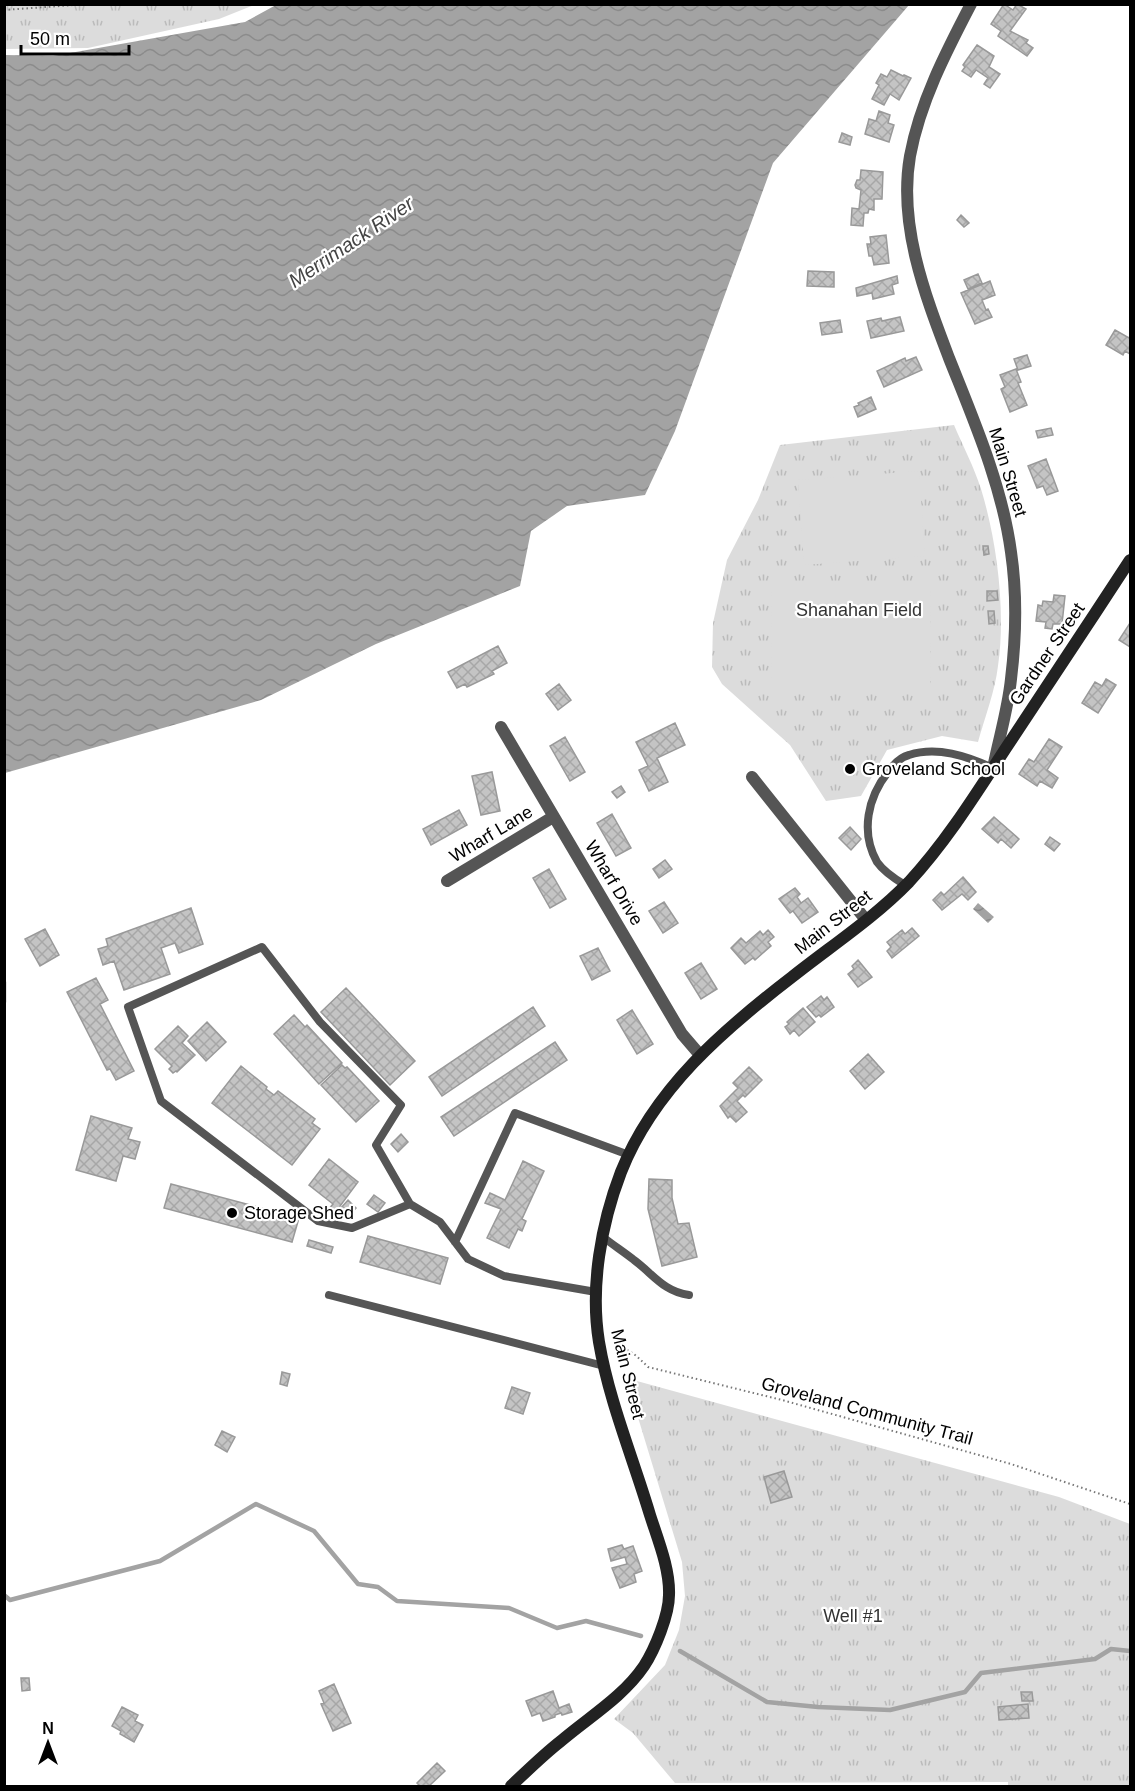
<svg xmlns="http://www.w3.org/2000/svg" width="1135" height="1791" viewBox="0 0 1135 1791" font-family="Helvetica,sans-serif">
<defs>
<pattern id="grass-tufts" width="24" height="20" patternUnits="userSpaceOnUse" patternTransform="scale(1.5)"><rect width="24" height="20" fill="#dcdcdc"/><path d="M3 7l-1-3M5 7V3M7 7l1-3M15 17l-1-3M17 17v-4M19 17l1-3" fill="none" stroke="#bbb"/></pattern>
<pattern id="water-waves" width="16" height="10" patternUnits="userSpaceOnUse" patternTransform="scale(1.5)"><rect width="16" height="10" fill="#a3a3a3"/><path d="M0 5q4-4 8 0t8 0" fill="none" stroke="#8b8b8b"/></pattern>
<pattern id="building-cross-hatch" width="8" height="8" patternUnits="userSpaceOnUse" patternTransform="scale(1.5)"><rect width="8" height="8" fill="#c4c4c4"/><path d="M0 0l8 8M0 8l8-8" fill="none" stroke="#a7a7a7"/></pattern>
</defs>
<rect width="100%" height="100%" fill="#fff"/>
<path fill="url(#grass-tufts)" d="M4 5 5 4 254 5 219 19 88 48 5 49Z
M954 425C963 446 974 467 981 489 997 541 1006 612 998 666 995 691 985 717 978 742L942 736 887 750 861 796 826 801 790 745 722 684 712 667 713 623 727 560 758 500 780 445Z
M626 1378 1059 1497 1130 1524V1786H1008V1782L675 1783 633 1733 614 1719 665 1665 679 1630 685 1596 682 1562Z"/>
<path fill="#dcdcdc" d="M919 471 925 556 804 565 798 480Z
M772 584H931L930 686H771Z"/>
<path fill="url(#water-waves)" d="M276 5H909L773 163 675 431 645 495 567 506 531 531 520 586 376 644 261 700 5 773V55L53 56 245 22Z
M978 903 994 917 988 923 973 909Z"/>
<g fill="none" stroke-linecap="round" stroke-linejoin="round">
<path stroke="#a3a3a3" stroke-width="4.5" d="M4 982V1002
M4 1595 10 1600 160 1561 256 1504 314 1531 358 1584 378 1587 397 1601 509 1608 557 1628 586 1621 641 1636
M680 1651 767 1702 818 1707 890 1710 965 1692 981 1673 1095 1659 1111 1649 1130 1651"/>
</g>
<path fill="url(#building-cross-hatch)" stroke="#999" stroke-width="1.5" d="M1004 4 1013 10 1017 4 1026 9 1010 31 1028 40 1026 43 1033 48 1027 56 998 36 1001 31 991 24Z
M977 45 994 56 989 67 1000 74 990 88 984 84 988 78 976 70 971 77 962 71 965 67 963 65Z
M891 70 903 76 904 75 911 78 899 100 890 94 884 105 872 99 879 85 876 83 881 74 887 77Z
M879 111 890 115 888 123 894 125 889 142 865 134 869 119 876 121Z
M842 133 852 137 850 145 839 142Z
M861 170 883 172 882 199H874V210L869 209 868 213H864L863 226 851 225 852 208 859 209 861 190 856 188 855 185 857 180H860Z
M961 215 969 223 964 227 957 220Z
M886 235 889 263 874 265 872 256H869L867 244H871L870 237Z
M808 271 834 272V287L807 286Z
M978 274 982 283 968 289 964 280Z
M897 276 898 283 892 285 894 294 873 299 872 293 857 296 856 288Z
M990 281 995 295 982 300 986 310 988 309 992 317 975 324 961 293Z
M900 317 904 331 871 338 867 321 881 318 882 321Z
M840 320 842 332 822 335 820 323Z
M1115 330 1129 338 1130 336V354L1125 351 1123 355 1106 345Z
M1027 355 1031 366 1018 370 1014 359Z
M916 357 922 370 884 387 877 371 905 358 906 361Z
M1016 369 1021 382 1018 383 1027 405 1010 412 1001 389 1005 387 1000 375Z
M871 397 876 409 858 417 854 407 859 405 858 403Z
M1051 428 1053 435 1038 438 1036 431Z
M1046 459 1058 491 1047 495 1043 486 1037 488 1028 466Z
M983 546H988L989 554 984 555Z
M987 591H997L998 600 987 601Z
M1054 595 1065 596 1062 624H1053L1052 629 1045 628 1046 622 1036 621 1038 605 1042 606 1043 601 1053 602Z
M988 611H994L995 623 989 624Z
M1130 623V647L1119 640Z
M498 646 507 663 492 671 494 674 467 687 465 684 457 688 448 672Z
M1106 679 1116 685 1098 713 1082 703 1095 682 1102 686Z
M559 684 571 700 558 710 546 694Z
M675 723 685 745 657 758 668 782 649 791 639 770 648 766 636 742Z
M565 737 585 772 570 781 550 746Z
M1049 739 1062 747 1047 770 1058 778 1052 788 1040 781 1037 786 1019 774 1029 759 1034 762Z
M492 772 500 811 481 815 472 776Z
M621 786 625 792 617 798 612 792Z
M459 810 467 825 431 845 423 829Z
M612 814 631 848 616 856 597 823Z
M994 817 1019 839 1011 848 1001 839 998 843 982 829Z
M850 827 861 839 851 850 839 838Z
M1050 837 1060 844 1054 851 1045 844Z
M665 860 672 869 659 878 653 869Z
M549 869 566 899 550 908 533 878Z
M963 877 976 892 968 900 962 894 942 910 933 900 941 892 944 895Z
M795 888 800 894 797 897 801 903 808 898 818 912 802 923 793 911 790 913 779 899Z
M664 902 678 923 663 933 649 911Z
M191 908 203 944 179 953 175 943 161 948 170 974 124 990 114 961 103 965 98 949 108 946 106 939Z
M912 928 919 936 892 958 887 951 891 947 887 942 902 930 905 934Z
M45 929 59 955 40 966 25 939Z
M768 930 774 937 768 942 771 946 755 960 753 958 745 964 731 948 741 938 746 943 760 931 763 935Z
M598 948 610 971 592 980 580 956Z
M858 960 872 977 858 987 848 974 854 969 852 966Z
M701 963 717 989 701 999 685 973Z
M96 978 108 1000 100 1004 134 1071 116 1080 110 1069 107 1070 67 992Z
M346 988 415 1061 390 1085 321 1012Z
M821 996 824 1000 827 997 834 1007 821 1017 819 1015 816 1017 807 1007Z
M533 1007 545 1026 442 1096 429 1077Z
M803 1008 815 1022 799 1036 794 1030 790 1034 785 1027 789 1024 787 1022Z
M632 1010 653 1044 637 1054 617 1020Z
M294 1015 305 1027 307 1025 342 1063 319 1084 274 1034Z
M207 1022 226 1042 206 1061 188 1041Z
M178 1026 188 1036 182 1043 195 1055 177 1072 176 1071 173 1073 169 1069 172 1066 155 1049Z
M555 1042 567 1060 454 1136 441 1117Z
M868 1054 884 1072 865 1089 850 1071Z
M342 1065 345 1068 347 1067 379 1101 356 1122 321 1085Z
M241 1066 267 1087 266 1089 274 1095 278 1091 315 1119 312 1123 320 1129 292 1165 212 1103Z
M749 1067 762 1080 745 1097 743 1095 737 1101 747 1112 736 1122 730 1116 728 1118 720 1106 738 1088 733 1083Z
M91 1116 132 1128 128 1139 140 1142 135 1159 123 1156 116 1181 76 1170Z
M401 1134 408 1142 398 1152 391 1144Z
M329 1159 358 1182 329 1221 323 1216 333 1204 309 1185Z
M523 1161 544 1171 522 1219 526 1221 522 1231 518 1229 509 1248 487 1238 501 1209 485 1203 490 1193 505 1200Z
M649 1179 672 1180V1198L678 1224 689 1223 697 1257 662 1266 648 1209Z
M171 1184 299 1218 292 1242 164 1208Z
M374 1195 385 1203 378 1212 367 1204Z
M348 1200 356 1208 348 1217 340 1209Z
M368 1236 448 1258 440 1284 360 1262Z
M309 1240 333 1247 331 1253 307 1246Z
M282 1372 290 1374 287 1386 280 1384Z
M512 1387 530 1393 523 1414 505 1408Z
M222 1431 235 1437 227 1452 215 1445Z
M784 1471 792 1497 771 1503 764 1477Z
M622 1545 624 1549 633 1546 642 1571 634 1574 636 1582 620 1588 612 1568 627 1564 625 1557 611 1561 608 1549Z
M21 1678H29L30 1690 22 1691Z
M334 1684 351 1723 333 1731 321 1704 324 1703 319 1691Z
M553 1691 559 1708 569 1704 572 1712 562 1715 561 1713 555 1715V1717L543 1721 540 1713 532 1716 526 1701Z
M1021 1692H1032L1033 1701H1022Z
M1028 1704 1029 1718 999 1720 998 1707Z
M122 1707 138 1715 135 1721 143 1725 134 1742 120 1734 121 1731 112 1726Z
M437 1763 445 1771 429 1786H420L417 1783Z"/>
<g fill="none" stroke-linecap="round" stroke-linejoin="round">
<path stroke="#777" stroke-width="2" stroke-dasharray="1.5 3" stroke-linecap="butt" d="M4 10 88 4
M614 1346C629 1348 637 1356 648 1367L782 1400 1011 1464 1130 1504"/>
<path stroke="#555" stroke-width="8" d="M905 885C895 879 884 872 877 862 860 832 868 797 888 772 893 765 901 757 909 755 937 746 967 756 993 768
M410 1204 376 1145 401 1105 320 1022 262 947 128 1007 161 1101 318 1221 352 1228 410 1204 440 1222 468 1259 504 1276 596 1292
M603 1237C613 1245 624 1252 634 1260 653 1274 664 1292 689 1295
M455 1242 515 1113 629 1155
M329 1295 604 1366"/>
<path stroke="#555" stroke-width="12" d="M501 727 682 1034 700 1055
M752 777 866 920
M447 881 553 817"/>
<path stroke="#555" stroke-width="12" d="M971 4C946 52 920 102 910 156 898 225 925 295 949 358 974 421 1002 485 1011 552 1017 593 1016 638 1011 679 1008 709 999 738 993 768"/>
<path stroke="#222" stroke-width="12" d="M511 1786C527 1771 543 1755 561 1741 589 1717 623 1697 644 1666 655 1649 669 1615 669 1595 670 1569 658 1540 650 1515 633 1458 609 1401 599 1342 590 1287 601 1224 621 1172 654 1089 723 1030 792 977 831 946 874 918 909 882 946 842 976 794 1006 748 1047 686 1089 623 1130 560"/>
</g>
<g fill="#000" stroke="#fff" stroke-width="2">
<circle cx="850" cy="769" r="6"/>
<circle cx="232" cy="1213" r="6"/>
</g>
<g text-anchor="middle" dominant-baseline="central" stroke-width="4.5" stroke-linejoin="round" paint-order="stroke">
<g font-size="18" fill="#000" stroke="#fff">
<text transform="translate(1008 472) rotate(73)">Main Street</text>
<text transform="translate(1047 654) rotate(-56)">Gardner Street</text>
<text transform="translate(491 834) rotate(-31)">Wharf Lane</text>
<text transform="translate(614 883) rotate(59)">Wharf Drive</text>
<text transform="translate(833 922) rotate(-38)">Main Street</text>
<text transform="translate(628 1374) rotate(76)">Main Street</text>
<text transform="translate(867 1411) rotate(15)">Groveland Community Trail</text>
</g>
<g font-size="18" fill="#333" stroke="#fff">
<text x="859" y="610">Shanahan Field</text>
<text x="853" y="1616">Well #1</text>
</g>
<g font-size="18" fill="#000" stroke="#fff" text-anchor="start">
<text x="862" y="769">Groveland School</text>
<text x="244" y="1213">Storage Shed</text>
</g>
<g font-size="20" font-style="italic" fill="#444" stroke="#fff">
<text transform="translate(351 242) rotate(-34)">Merrimack River</text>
</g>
</g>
<rect width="1135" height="1791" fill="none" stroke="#000000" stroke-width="12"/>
<g transform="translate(48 1743)" stroke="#ffffff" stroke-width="4.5" paint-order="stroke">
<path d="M0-4.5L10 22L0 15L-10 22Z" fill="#000000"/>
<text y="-9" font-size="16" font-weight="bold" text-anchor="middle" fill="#000000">N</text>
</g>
<path d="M21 45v9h108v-9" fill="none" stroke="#000000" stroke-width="3"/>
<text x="30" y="45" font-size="18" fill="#000000" stroke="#ffffff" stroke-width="4.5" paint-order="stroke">50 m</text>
</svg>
